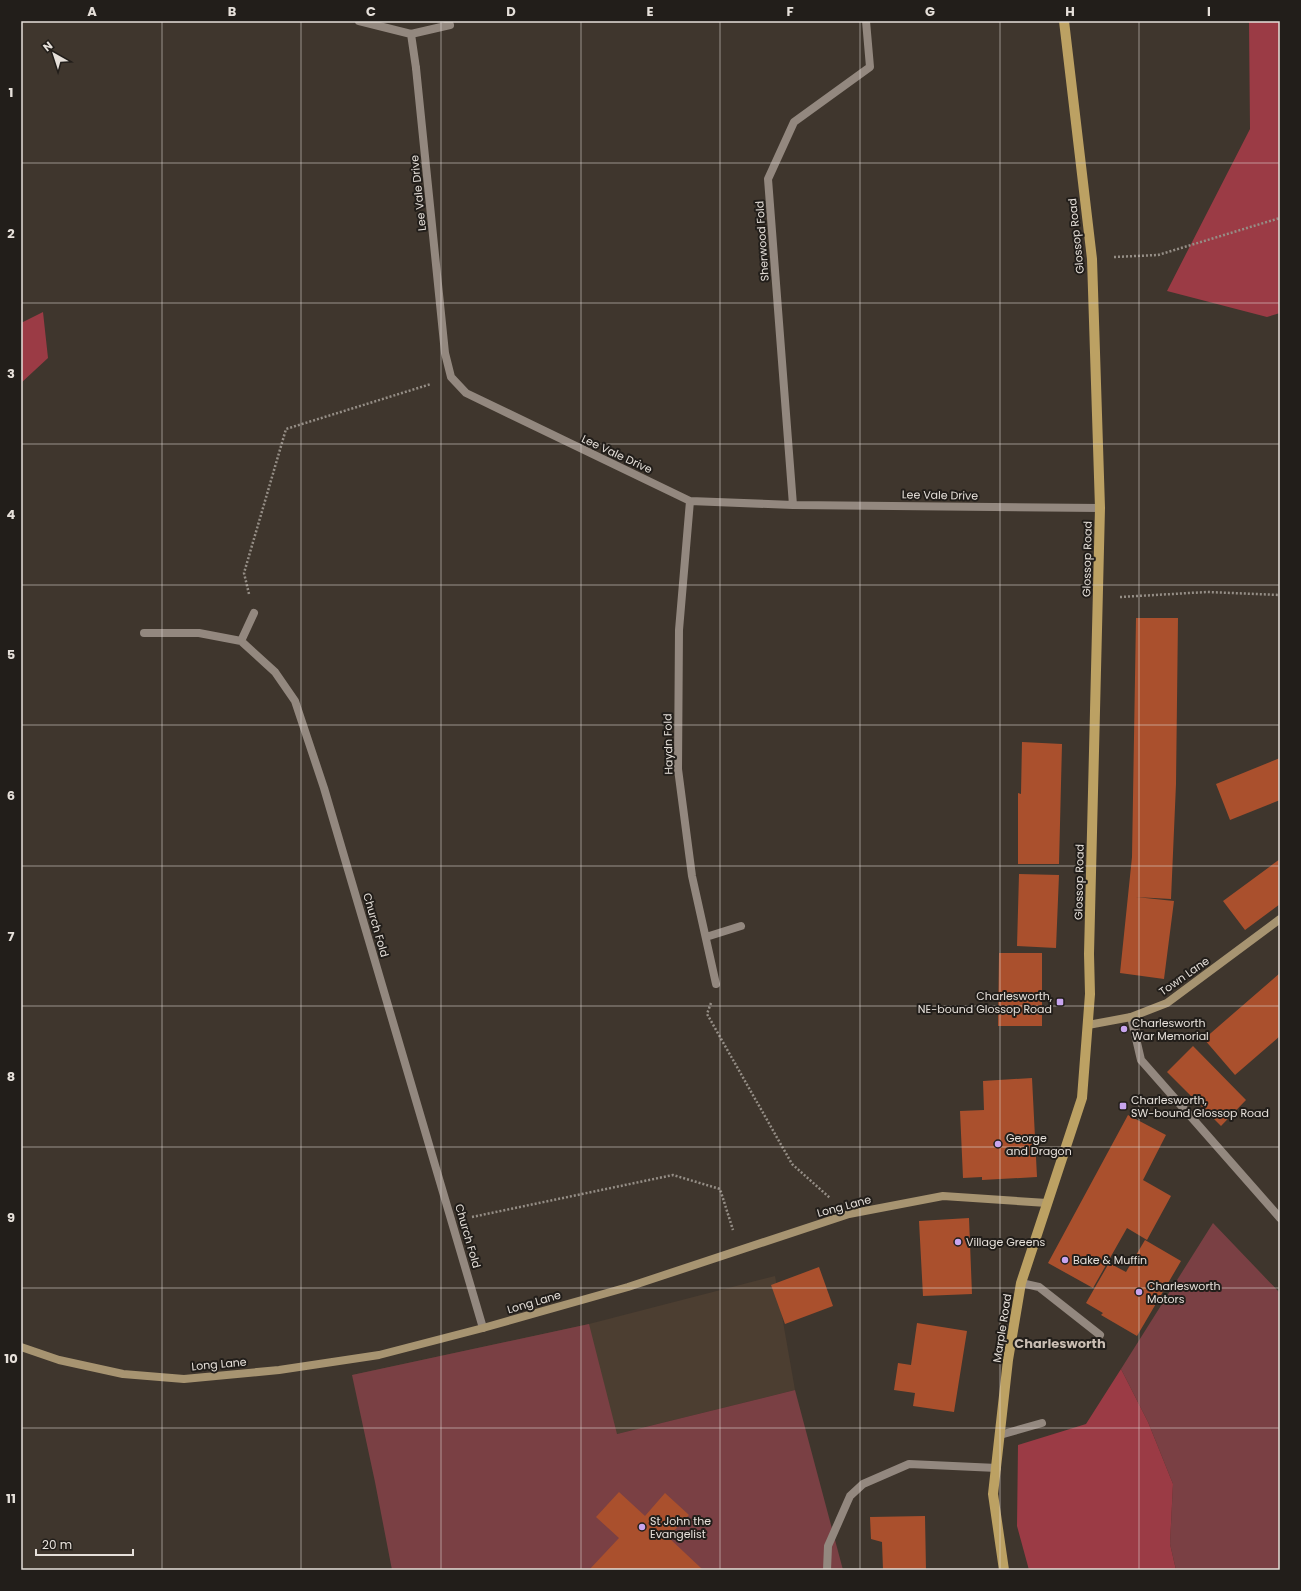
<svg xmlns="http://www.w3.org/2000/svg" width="1301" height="1591" viewBox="0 0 1301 1591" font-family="Poppins,sans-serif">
<rect width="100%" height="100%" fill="#3f362d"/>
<path fill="#4c3e31" d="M775 1276 795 1390 617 1434 352 1375 589 1324Z"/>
<path fill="#7a4044" d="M1213 1223 1280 1293V1570H1176L1170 1544 1173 1484 1148 1422 1121 1369Z
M589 1324 617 1434 795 1390 843 1570H392L375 1482 352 1375Z"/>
<path fill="#9b3b45" d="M1249 21H1280V313L1267 317 1167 291 1250 129Z
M43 312 48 358 21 383V323Z
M1121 1369 1148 1422 1173 1484 1170 1544 1176 1570H1029L1017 1526 1018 1445 1086 1424Z"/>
<path fill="#aa502d" d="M1136 618H1178L1176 784 1171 899 1136 897 1174 901 1164 979 1120 973 1132 857Z
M1022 742 1062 744 1059 864H1018V793L1021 794Z
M1280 758V800L1230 820 1216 784Z
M1280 859V904L1245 930 1223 901Z
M1019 874 1059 875 1056 948 1017 946Z
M999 953H1042V1026H998Z
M1280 973V1036L1235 1075 1204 1039Z
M1193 1046 1246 1100 1221 1126 1167 1072Z
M1032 1078 1037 1177 982 1180V1177L963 1178 960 1111 984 1110 983 1081Z
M1128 1115 1166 1135 1143 1180 1171 1196 1147 1240 1127 1228 1093 1288 1048 1263Z
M969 1218 972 1294 923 1296 919 1221Z
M1145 1240 1181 1261 1137 1336 1101 1315 1103 1313 1086 1303 1109 1263 1126 1272Z
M819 1267 833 1306 785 1324 771 1285Z
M917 1323 967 1331 954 1412 913 1406 915 1393 894 1390 898 1363 911 1365Z
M619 1492 645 1516 665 1493 689 1515 668 1537 702 1569 701 1570H589L619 1538 596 1517Z
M925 1516 926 1570H883L882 1542 871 1539 870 1517Z"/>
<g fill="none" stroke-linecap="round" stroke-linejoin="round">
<path stroke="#958e86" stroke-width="2.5" stroke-dasharray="2 2" stroke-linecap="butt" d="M1114 257 1158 255 1280 218
M249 594 244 573 286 429 431 384
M1120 597 1207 592 1280 595
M711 1003 707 1014 792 1164 830 1198
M472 1217 673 1175 720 1189 733 1230"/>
<path stroke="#93887f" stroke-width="8" d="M359 21 411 34 416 68
M411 34 450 25
M1131 1017 1141 1060 1280 1218
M1021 1283 1039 1287 1100 1335
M1000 1435 1042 1423
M827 1570 828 1546 850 1496 863 1484 909 1464 997 1468"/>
<path stroke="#93887f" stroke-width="8" d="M416 68 445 353 451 377 466 393 690 501 793 505 1100 508
M690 501 679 630 678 769 692 876 716 984
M793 505 768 179 794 122 870 67 866 21
M144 633H199L241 641 275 672 295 701 324 788 483 1328
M241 641 254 613
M706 937 741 926"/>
<path stroke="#a79471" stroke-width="8" d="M1088 1025 1131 1017 1167 1003 1280 919
M21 1347 59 1360 123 1374 184 1379 279 1370 379 1355 483 1328 628 1287 849 1214 943 1196 1047 1203"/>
<path stroke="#bca163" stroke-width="10" d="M1004 1570 993 1494 1008 1360 1021 1283 1082 1098 1090 994 1089 954 1100 508 1092 259 1064 21"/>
</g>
<path fill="none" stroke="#e6e0da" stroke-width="1" stroke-opacity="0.55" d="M162 21V1570M301 21V1570M441 21V1570M581 21V1570M720 21V1570M860 21V1570M1000 21V1570M1139 21V1570M21 163H1280M21 303H1280M21 444H1280M21 585H1280M21 725H1280M21 866H1280M21 1006H1280M21 1147H1280M21 1288H1280M21 1428H1280"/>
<g fill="#c8a5ee" stroke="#221e1a" stroke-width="1.5">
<rect x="1056" y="998" width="8" height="8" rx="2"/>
<circle cx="1124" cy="1029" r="4"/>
<rect x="1119" y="1102" width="8" height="8" rx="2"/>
<circle cx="998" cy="1144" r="4"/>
<circle cx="958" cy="1242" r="4"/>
<circle cx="1065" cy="1260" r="4"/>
<circle cx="1139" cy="1292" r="4"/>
<circle cx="642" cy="1527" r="4"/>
</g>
<g text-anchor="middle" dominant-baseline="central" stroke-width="4" stroke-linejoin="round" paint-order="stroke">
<g font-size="11" fill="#e6e0da" stroke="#221e1a">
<text transform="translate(418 193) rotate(-96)">Lee Vale Drive</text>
<text transform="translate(1076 236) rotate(-96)">Glossop Road</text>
<text transform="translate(762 241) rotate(-94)">Sherwood Fold</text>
<text transform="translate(617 454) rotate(25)">Lee Vale Drive</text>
<text transform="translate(940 495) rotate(1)">Lee Vale Drive</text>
<text transform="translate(1087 559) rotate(-89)">Glossop Road</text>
<text transform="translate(668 744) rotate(-91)">Haydn Fold</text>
<text transform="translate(1079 882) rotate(-89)">Glossop Road</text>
<text transform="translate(376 925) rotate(74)">Church Fold</text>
<text transform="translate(1184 976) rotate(-35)">Town Lane</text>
<text transform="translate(844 1206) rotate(-15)">Long Lane</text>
<text transform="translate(468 1236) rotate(74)">Church Fold</text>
<text transform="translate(534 1302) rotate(-16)">Long Lane</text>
<text transform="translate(1002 1328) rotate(-81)">Marple Road</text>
<text transform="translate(219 1364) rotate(-5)">Long Lane</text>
</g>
<g font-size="11" fill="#e6e0da" stroke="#221e1a" text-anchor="start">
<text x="1052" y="996" text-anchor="end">Charlesworth,<tspan x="1052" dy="13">NE-bound Glossop Road</tspan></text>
<text x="1132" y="1023">Charlesworth<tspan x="1132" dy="13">War Memorial</tspan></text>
<text x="1131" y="1100">Charlesworth,<tspan x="1131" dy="13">SW-bound Glossop Road</tspan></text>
<text x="1006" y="1138">George<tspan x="1006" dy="13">and Dragon</tspan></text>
<text x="966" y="1242">Village Greens</text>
<text x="1073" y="1260">Bake &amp; Muffin</text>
<text x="1147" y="1286">Charlesworth<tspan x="1147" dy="13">Motors</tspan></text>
<text x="650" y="1521">St John the<tspan x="650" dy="13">Evangelist</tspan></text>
</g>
<g font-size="13" font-weight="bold" fill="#c8bcb2" stroke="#221e1a">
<text x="1060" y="1343">Charlesworth</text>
</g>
</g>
<rect width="1301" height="1591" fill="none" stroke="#221e1a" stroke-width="44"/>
<g transform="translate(54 54) rotate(321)" stroke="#221e1a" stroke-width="3" paint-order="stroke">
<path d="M0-3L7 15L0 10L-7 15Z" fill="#e6e0da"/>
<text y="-6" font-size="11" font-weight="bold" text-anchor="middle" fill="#e6e0da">N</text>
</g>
<path d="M36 1549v6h97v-6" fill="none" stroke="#e6e0da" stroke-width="2"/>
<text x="42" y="1549" font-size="12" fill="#e6e0da" stroke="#221e1a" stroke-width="3" paint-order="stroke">20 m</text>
<rect x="22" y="22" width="1257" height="1547" fill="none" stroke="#e6e0da" stroke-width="1.5"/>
<g font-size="13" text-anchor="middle" font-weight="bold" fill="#e6e0da">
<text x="92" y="16">A</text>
<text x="232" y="16">B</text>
<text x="371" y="16">C</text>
<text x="511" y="16">D</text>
<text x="650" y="16">E</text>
<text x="790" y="16">F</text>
<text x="930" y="16">G</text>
<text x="1070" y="16">H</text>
<text x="1209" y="16">I</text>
<text x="11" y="97">1</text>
<text x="11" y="238">2</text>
<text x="11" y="378">3</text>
<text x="11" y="519">4</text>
<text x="11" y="659">5</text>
<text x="11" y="800">6</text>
<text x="11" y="941">7</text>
<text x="11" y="1081">8</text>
<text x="11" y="1222">9</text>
<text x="11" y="1363">10</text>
<text x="11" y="1503">11</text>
</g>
</svg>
